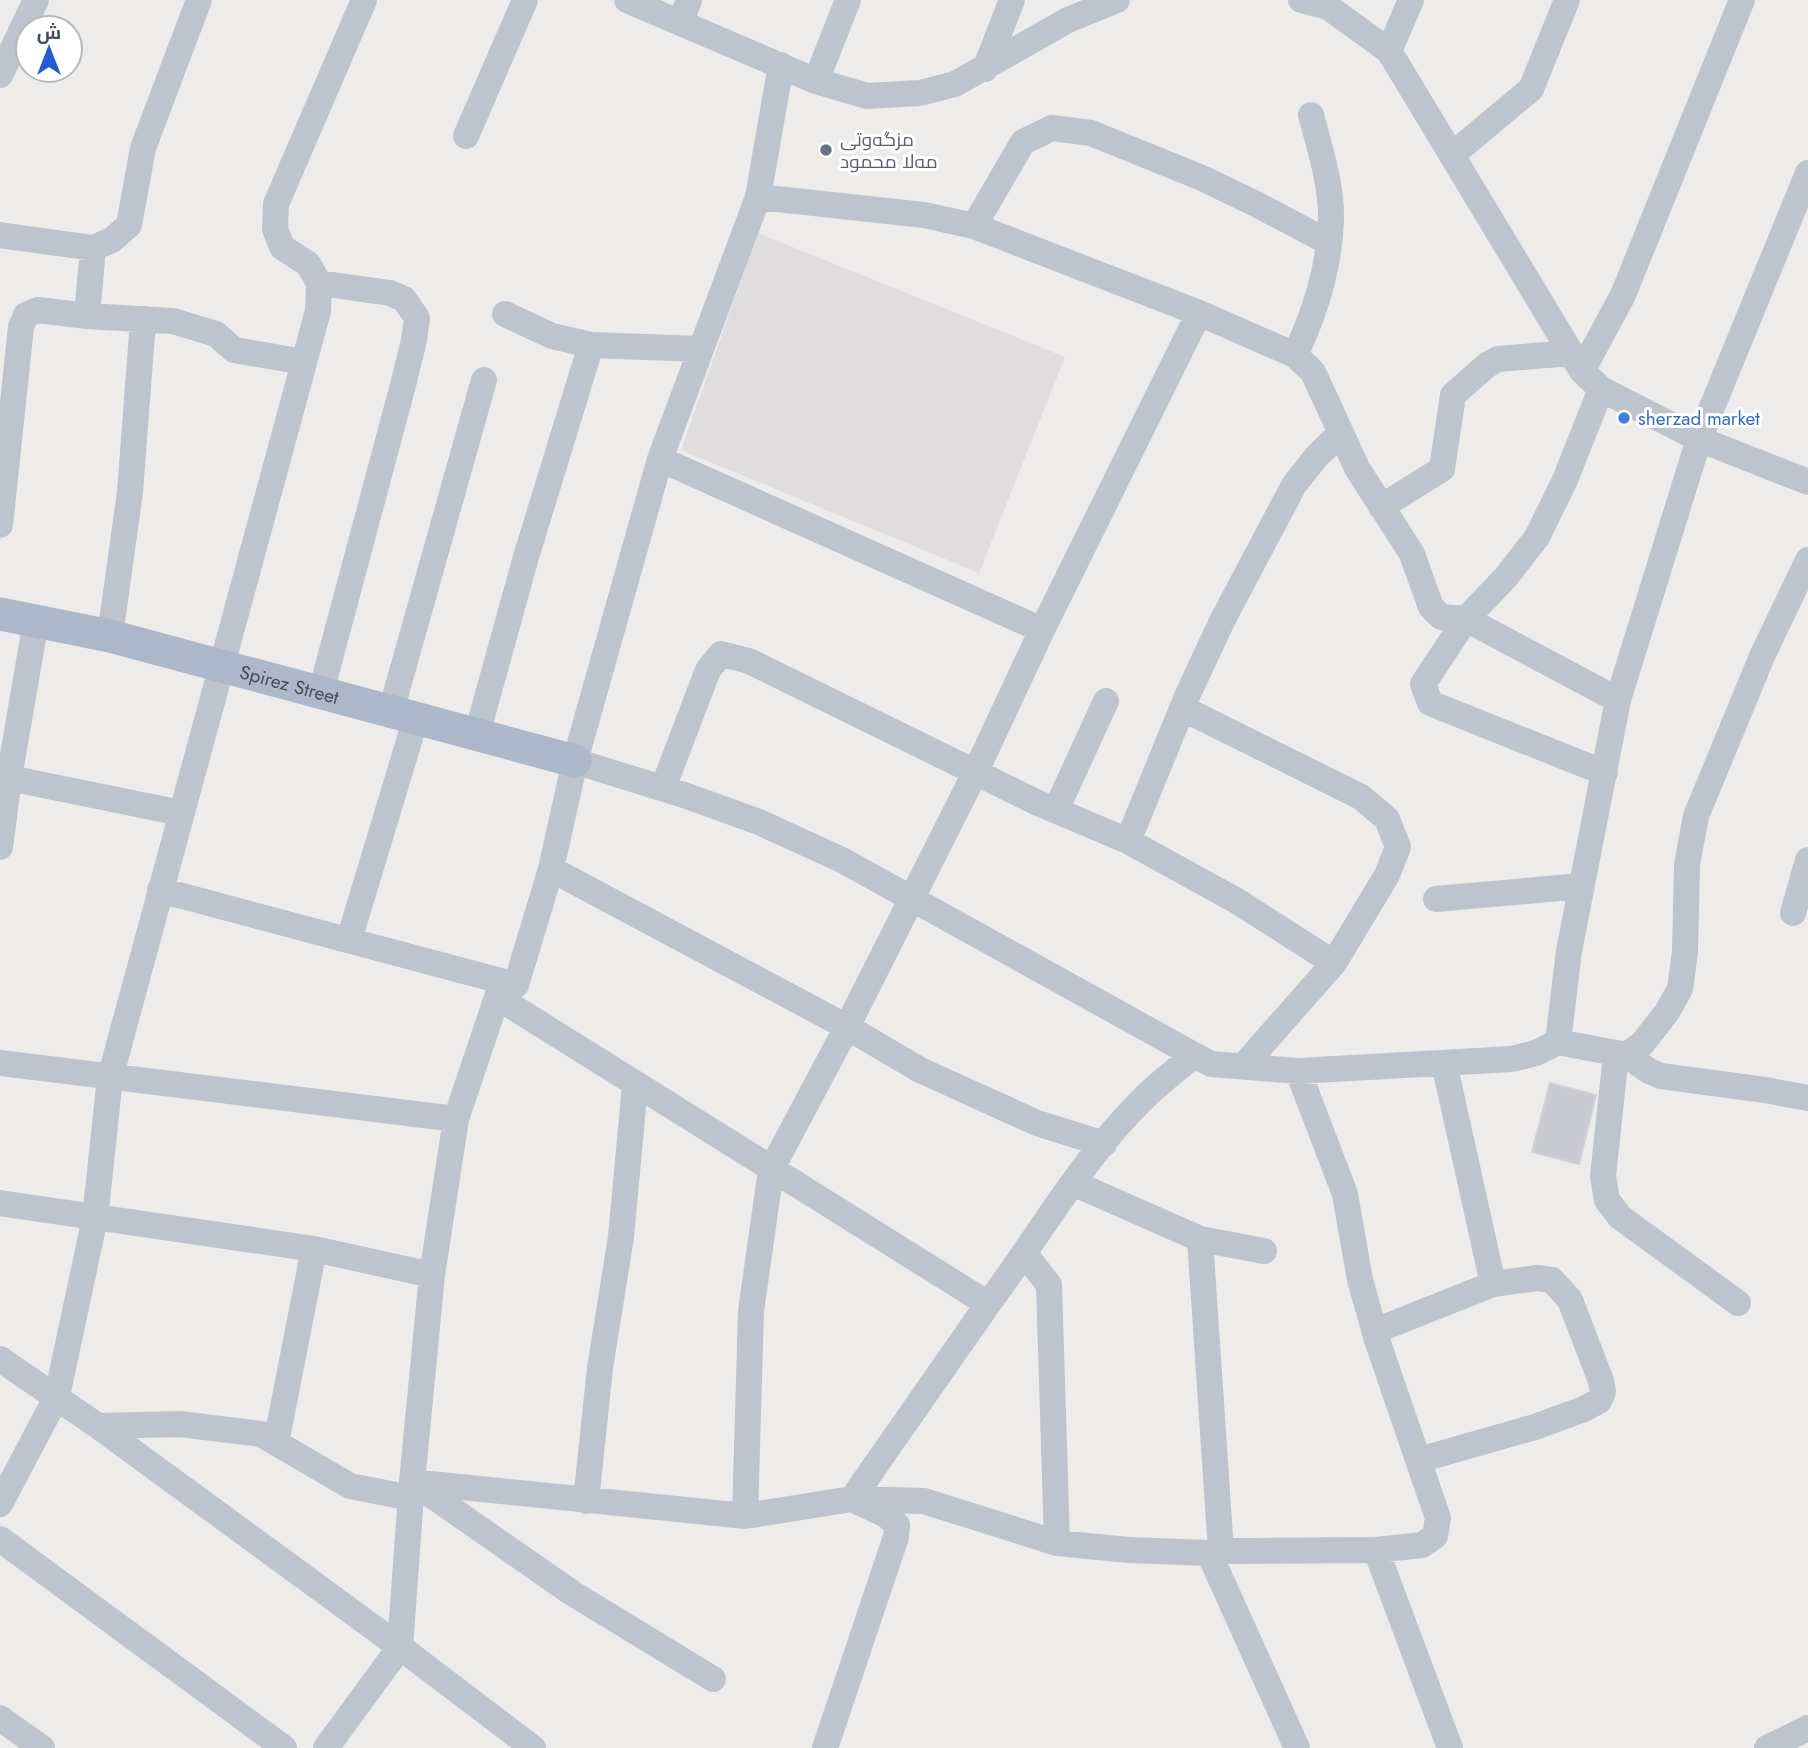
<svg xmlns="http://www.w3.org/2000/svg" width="1808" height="1748" viewBox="0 0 1808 1748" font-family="Jost,Cairo,sans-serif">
<rect width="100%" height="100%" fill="#eeeceb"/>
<path fill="#dfdddd" d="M758 233 1065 357 979 573 681 450Z"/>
<path fill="#c9cad1" stroke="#d0d1d7" stroke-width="2" d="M1550 1083 1596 1095 1579 1164 1532 1152Z"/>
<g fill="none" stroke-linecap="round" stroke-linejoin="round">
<path stroke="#bdc4cd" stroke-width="26" d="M627 0 816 81 867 96 920 93 955 84 1068 20 1117 0
M1301 0 1328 7 1389 51 1582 371 1601 389 1699 439 1808 482
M680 23 689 0
M1389 51 1411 0
M985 69 1012 0
M0 75 36 0
M816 81 848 0
M466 136 525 0
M1452 155 1531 89 1567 0
M758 197 924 215 974 226 1199 313 1295 355 1313 372 1357 468 1412 554 1431 607 1441 617 1466 619 1618 700
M974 226 1023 142 1052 128 1091 133 1202 178 1256 204 1328 242
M0 235 93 248 112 240 129 225 143 148 199 0
M319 283 390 293 404 299 417 318 414 340 403 385 321 692
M505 314 552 336 591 345 701 349
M87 316 93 248
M1295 355C1315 313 1329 269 1331 221 1332 186 1320 149 1311 115
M1582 371 1623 295 1742 0
M1601 389 1565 480 1537 537 1506 577 1466 619 1423 684 1430 703 1605 773
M660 459 1042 630
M1381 507 1442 469 1453 395 1487 365 1498 359 1571 353
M0 525 21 327 26 315 38 310 87 316 173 321 216 334 234 350 304 362
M110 636 130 492 142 334 146 319
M1182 708 1361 797 1387 819 1398 847 1387 875 1334 963 1244 1065
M391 711 484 380
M477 734 526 557 591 345
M575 761 684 795 759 822 842 860 1194 1055
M9 778 181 813
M663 788 708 670 721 654 749 661 1038 803 1128 841 1237 901 1334 963
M1056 810 1106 701
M1128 841 1188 694 1222 621 1294 485 1317 456 1340 434
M0 847 9 778 36 621
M551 869 847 1027 920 1070 1037 1123 1104 1144
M160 890 516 985
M1436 899 1581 886
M1793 913 1808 860
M349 940 416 718
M497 997 988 1304C1039 1236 1083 1157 1145 1097 1160 1082 1178 1069 1194 1055L1211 1064 1298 1071 1512 1059 1536 1053 1558 1042 1569 951 1618 700 1699 439 1808 173
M1558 1042 1626 1055 1642 1044 1667 1012 1680 989 1685 952 1687 865 1696 816 1763 654 1808 560
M1616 1055 1603 1176 1607 1200 1620 1217 1738 1303
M1626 1055 1649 1071 1661 1076 1765 1090 1808 1098
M0 1063 456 1119
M1073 1183 1200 1239 1264 1251
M0 1203 314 1249 432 1275
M1200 1239 1221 1551
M1025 1254 1049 1285 1057 1543
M1375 1331 1493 1284
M0 1359 98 1426 400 1647 533 1748
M98 1426 180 1424 261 1434 350 1486 411 1498
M276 1443 314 1249
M1419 1460 1535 1427 1584 1409 1599 1401 1603 1392 1601 1381 1570 1300 1552 1280 1537 1278 1493 1284 1444 1063
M412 1482 745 1516 852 1499 924 1501 1057 1543 1129 1550 1209 1553 1221 1551 1376 1550 1422 1545 1435 1536 1438 1518 1377 1340 1360 1280 1345 1194 1298 1071
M417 1485 572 1593 713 1679
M586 1501 600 1368 621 1237 635 1085
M0 1504 57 1396 95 1218 110 1078 318 311 319 283 308 264 282 247 275 229 276 204 364 0
M745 1516 751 1311 771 1170 847 1027 976 771 1042 630 1199 313
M0 1539 284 1748
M1376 1550 1450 1748
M1209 1553 1297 1748
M0 1718 42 1748
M326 1748 400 1647 412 1482 432 1275 456 1119 497 997 516 985 551 869 575 761 660 459 758 197 781 65
M825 1748 896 1537 897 1525 886 1515 852 1499 988 1304
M1767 1748 1808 1728"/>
<path stroke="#acb8ca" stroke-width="33" id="s1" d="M0 614 110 636 575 761"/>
</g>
<circle fill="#6b7280" stroke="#fff" stroke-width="2.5" cx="826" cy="150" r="7"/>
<circle fill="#3f7fe0" stroke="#fff" stroke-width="2.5" cx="1624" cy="418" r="7"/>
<g text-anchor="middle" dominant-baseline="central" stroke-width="6" stroke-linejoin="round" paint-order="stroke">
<g font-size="19" fill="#5b616d" stroke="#fff" text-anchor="start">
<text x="840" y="139">مزگه‌وتی<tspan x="840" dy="22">مه‌لا محمود</tspan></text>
</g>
<g font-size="19" fill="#366cbe" stroke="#fff" text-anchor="start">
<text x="1638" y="418">sherzad market</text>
</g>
<g font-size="19" fill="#454d58" stroke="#fff">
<text stroke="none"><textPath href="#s1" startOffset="298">Spirez Street</textPath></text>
</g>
</g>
<g transform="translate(49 49)"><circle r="33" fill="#ffffff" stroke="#b5b8bc" stroke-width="2"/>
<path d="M0-5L12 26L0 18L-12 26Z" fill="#215cd2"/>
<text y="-10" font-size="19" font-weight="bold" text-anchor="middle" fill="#454d58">ش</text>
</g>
</svg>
